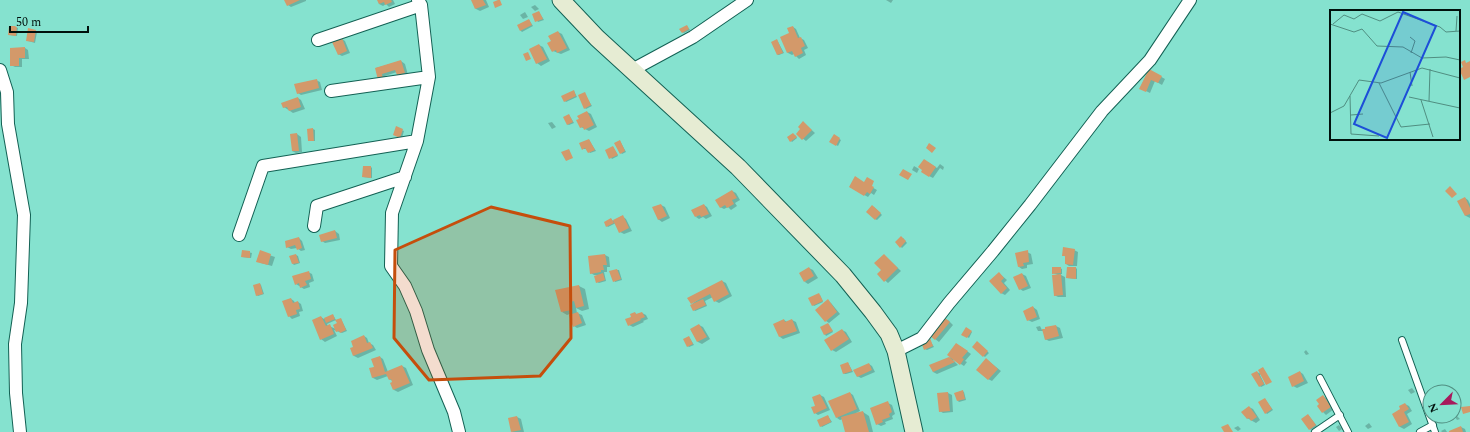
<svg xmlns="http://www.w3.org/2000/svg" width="1470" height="432" viewBox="0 0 1470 432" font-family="Spectral,serif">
<rect width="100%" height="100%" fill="#85e2cf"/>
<path fill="#0003" d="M285 0H306V1L291 7 288 5Z
M378 0H393L395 4 389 7 386 4 383 6 379 4Z
M473 0H486L489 7 480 11 476 9Z
M886 0H893L891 3Z
M535 5 539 9 535 11 531 7Z
M525 12 528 17 523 19 520 15Z
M539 12 544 20 538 22 533 15Z
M529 20 533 26 522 32 521 31 518 26Z
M687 26 690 30 684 33 682 32Z
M16 27 18 28 17 36 10 35Z
M793 27 796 29 800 38 804 40 808 48 804 50 806 55 799 59 794 54 792 55 788 53 782 38 790 34Z
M29 30 37 32 35 43 28 41Z
M558 32 562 34 570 50 561 54 553 51Z
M342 39 345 41 350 53 342 56 338 54Z
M777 40 784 53 779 55H778Z
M539 45 543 47 550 61 541 66 537 63Z
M25 48 28 50 29 59H22V67H15L11 65Z
M401 61 405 64 408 75 401 76 397 72 385 76 386 80 379 79 376 68Z
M1149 70 1165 79 1162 85 1155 81 1150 93 1140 88Z
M316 80 320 82 322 90 301 95 298 93Z
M574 91 577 97 566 102 565 101Z
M584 93 592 106 586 109 585 108Z
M298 98 301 100 305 109 293 113 284 107Z
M587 112 591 114 597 127 589 131 581 127Z
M569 115 574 123 569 125 567 124Z
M552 122 556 127 552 129 548 123Z
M804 123 815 133 806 141 797 134 802 129Z
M396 128 404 131 402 138 395 135Z
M313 129 315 130V141H311L309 140 308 130Z
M297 134 301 137 302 152 296 153 292 151Z
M795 135 797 138 792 142 791 141Z
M834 136 841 140 838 146 831 142Z
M589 140 596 151 590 153 587 149H583Z
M620 141 626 152 622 154 621 153Z
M613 147 618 156 612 159 606 151Z
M928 162 937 168 940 164 944 167 943 170 940 168 933 178 929 176Z
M914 166 919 169 917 173 912 170Z
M371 167 372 168V178L363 177Z
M855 178 877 190 874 195 871 193 868 197 850 187Z
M732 191 736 193 740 200 735 203 737 206 731 210 728 207 724 209 720 207Z
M1465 198 1468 200 1470 204V218L1466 216 1459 202Z
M661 205 665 207 670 218 662 222 658 219Z
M704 205 707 207 712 216 706 219 703 217 699 219 696 217Z
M874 207 882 215 877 220 875 219Z
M622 216 626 219 632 231 624 234 620 232 616 223 608 227 607 226 611 219 613 221Z
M335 231 339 234 340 240 325 243 322 241Z
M299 238 302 241 305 250 301 251 297 248 291 249 287 247Z
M903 238 907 243 902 248 901 247Z
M1074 250 1078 252 1077 266H1069L1066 264V257L1063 255Z
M243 251 252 253 251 258 242 257Z
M260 252 275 257 272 266 261 263Z
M1027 252 1031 254 1033 264 1027 265V268L1022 269 1019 267Z
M296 255 298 256 300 263 294 265 293 264Z
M605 255 609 257 610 267H607V272H604L606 281 599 283 597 282 599 275H594L591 273Z
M884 255 901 271 888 283 878 274 882 270Z
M809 268 813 270 818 278 808 284 805 282Z
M1060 268 1062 269V274H1059L1065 277 1066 297H1058L1054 295 1058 275 1053 273Z
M1076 268 1077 269V279L1067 278Z
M617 270H619L622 280 615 282 611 272Z
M308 272 312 274 314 281 309 283 310 287 304 289 296 284Z
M1000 274 1007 280 1004 283 1010 290 1005 295 1001 293Z
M1022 274 1026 276 1031 288 1023 291 1020 289Z
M722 281 726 283 732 296 719 303 715 301 713 297 705 301 707 306 695 311 694 310 693 305 692 304Z
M260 284 261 285 264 294 258 296 257 295Z
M579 286 585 289 589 309 582 311 576 308 577 313 582 315 586 325 577 328 574 326 570 314 567 315 562 312Z
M820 295 823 302 814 306 813 305Z
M291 299 294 301 295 303 298 302 301 304 303 311 299 312 300 316 292 319 289 316Z
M828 301 831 303 840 314 829 323 826 321Z
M1033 307 1037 310 1040 319 1032 322 1028 320Z
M635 313 638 315 642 313 646 315 648 319 643 321 644 322 633 327 629 325Z
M333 315 336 320 327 324 328 326H329L336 329 341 319 347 331 342 333 334 330 337 336 325 342 321 339V317L324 319Z
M784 320 787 322 792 320 796 322 800 333 783 339 780 337Z
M948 320 953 325 939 342 930 335Z
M828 324 833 332 826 336 821 328Z
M699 325 703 327 710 339 702 344 698 342 691 330Z
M1040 326 1042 330 1056 326 1060 328 1063 338 1049 341 1045 339 1044 331H1038L1036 327Z
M966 328 972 332 969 338 963 334Z
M842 330 846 332 852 342 836 352 832 350Z
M364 336 367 338 369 343 373 345 376 350 358 358 354 356 351 349 355 347Z
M689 337 694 345 689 347 688 346Z
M929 339 934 347 927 350 925 349Z
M978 343 989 353 985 357 973 347Z
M960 346 971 354 965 361 967 362 964 366 953 359V360L958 365 937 374 933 372 931 366 951 357Z
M1306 350 1309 354 1306 355 1304 352Z
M380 357 383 359 388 372 402 366 406 368 413 385 398 392 394 390 395 382 389 379 388 376 377 380 373 378 370 369 375 367Z
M986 359 1001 371 992 381 988 379Z
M848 363 853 372 846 374H844Z
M869 364 872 366 875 372 861 378 857 376Z
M1257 372 1261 374 1260 375 1265 385 1261 387 1260 386Z
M1300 372 1303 374 1308 383 1297 388 1293 386Z
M1412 388 1415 392 1411 394 1408 390Z
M962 391 964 392 966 400 959 402 958 401Z
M850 393 853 395 860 411 856 413 863 412 869 416 873 432H846L843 419 840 420 837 418Z
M948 393 952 395 953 412 943 413 940 411 938 394Z
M820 395 824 397 830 410 818 415 815 413Z
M1323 396 1326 398 1334 409 1326 415 1323 412Z
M1265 399 1273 410 1267 414 1266 413Z
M888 403 892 405 895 414 892 416 893 419 885 422 886 424 881 426 877 424Z
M1405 404 1409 406 1412 411 1407 414 1412 424 1404 429 1400 427 1393 414 1402 410Z
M1249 407 1253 409 1260 420 1256 423 1247 418Z
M828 416 832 422 822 427 821 426Z
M1309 416 1317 426 1311 430 1310 429Z
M1443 416H1452L1453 417 1446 420Z
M1457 416 1460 419 1457 420 1455 417Z
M517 417 521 419 524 432H512Z
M1369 423 1372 427 1368 429 1365 426Z
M1339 425 1342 429 1339 431 1336 427Z
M1238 426 1241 429 1238 431 1234 428Z
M1461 427 1465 429 1466 432H1450Z
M1445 429 1447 432H1442L1441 431Z"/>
<path fill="#d3996a" d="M284 0H300L287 6Z
M377 0H391L392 2 385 5 384 2 379 4Z
M471 0H483L486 5 475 9Z
M498 0H500L502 5 495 8 493 2Z
M539 11 543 19 535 22 532 14Z
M529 19 532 25 520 31 517 25Z
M687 25 689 29 682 33 679 29Z
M9 26H17L16 36 8 35Z
M793 26 798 38 801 37 805 46 801 48 803 53 795 57 792 51 787 53 780 37 789 33 787 28Z
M28 28 36 30 34 42 26 41Z
M558 31 567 48 557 53 556 50 552 52 547 43 551 41 548 36Z
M342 38 347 51 338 55 332 42Z
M777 39 783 53 777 55 771 42Z
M539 44 547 59 536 64 529 49Z
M25 47V58H19V66H10V48Z
M528 52 531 59 526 61 523 54Z
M401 60 405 73 397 75 395 70 382 74 383 79 378 80 375 68Z
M1465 60 1466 63 1470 61V77L1464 80 1459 69 1463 67 1461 62Z
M1149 69 1162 76 1158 83 1151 80 1146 92 1139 89Z
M317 79 319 88 297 94 294 84Z
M574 90 576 96 564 102 561 96Z
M585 92 591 105 584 109 578 95Z
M298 97 301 107 289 111 287 107 283 108 281 103Z
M587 111 594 125 584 130 583 127 580 128 576 120 579 119 577 116Z
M569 114 573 122 567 125 563 117Z
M803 121 812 130 802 140 796 134 800 129 798 127Z
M396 126 403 129 400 138 393 135Z
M313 128 314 141H308L307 129Z
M297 133 299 151H292L290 134Z
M793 133 797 137 790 142 787 137Z
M834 134 840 138 836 146 829 142Z
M589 139 595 150 588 153 585 148 582 150 579 143Z
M620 140 625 151 620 154 614 143Z
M929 143 936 148 932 153 926 148Z
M613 146 618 155 609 159 605 150Z
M569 149 573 158 566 161 561 152Z
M924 159 936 167 929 177 921 172 922 170 918 167Z
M363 166H371V178L362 177Z
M903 169 912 174 908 180 899 175Z
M855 176 864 182 867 177 874 181 872 186 874 187 870 194 867 192 864 196 849 187Z
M1450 186 1457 194 1452 198 1445 191Z
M732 190 737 198 732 200 734 204 727 208 725 205 720 208 715 200Z
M1465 197 1470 208V214L1465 216 1457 201Z
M661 204 667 216 658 220 652 207Z
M704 204 709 214 701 217 700 215 695 217 691 210Z
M872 205 881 213 875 220 866 212Z
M623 215 629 228 619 233 613 220Z
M611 218 614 223 606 227 604 222Z
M335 230 337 238 321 242 319 235Z
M901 236 906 241 900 248 895 242Z
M299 237 302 248 297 250 295 245 286 248 285 241Z
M1063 247 1075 249 1073 265 1065 264V256H1062Z
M242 250 250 251V258L241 257Z
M260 250 271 254 268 265 256 262Z
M1028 250 1029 262 1023 263 1024 266 1018 267 1015 253Z
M296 254 299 263 292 264 289 256Z
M605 254 607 265H603L604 270H601V272L590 274 588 256Z
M884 254 898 268 884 282 877 274 881 270 874 263Z
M809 267 814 276 804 282 799 273Z
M1052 267H1061V273L1052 274Z
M1067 267H1076V279L1066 278Z
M617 269 621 279 613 282 609 271Z
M309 271 311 279 305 281 307 285 300 288 299 283 295 285 292 276Z
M999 272 1004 278 1001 281 1007 288 1001 294 989 281Z
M603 273 605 280 596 283 594 276Z
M1022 273 1028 286 1019 290 1013 277Z
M1061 274 1063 295 1054 296 1052 275Z
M722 280 729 294 714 302 710 294 691 304 687 298Z
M260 283 263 294 256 296 253 285Z
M579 285 584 306 576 308 574 301 570 302 572 310 561 312 555 290Z
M819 293 823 301 812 306 808 298Z
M291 298 293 303 298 301 300 309 296 310 297 314 288 317 282 301Z
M703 299 706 305 693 311 690 305Z
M828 299 837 312 825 322 815 310Z
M1033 306 1037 317 1027 321 1023 311Z
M578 312 582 323 573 327 569 315Z
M635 312 636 314 642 312 645 317 640 319 641 320 628 326 625 319 631 317 630 314Z
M333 314 335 319 326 323 324 318Z
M321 316 326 326 330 324 334 334 320 340 312 320Z
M944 317 950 322 935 340 929 335Z
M341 318 346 330 340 333 339 331 336 332 333 325 337 323 335 320Z
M784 319 785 322 792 319 797 331 779 337 773 324Z
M828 323 833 331 824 335 820 327Z
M699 324 707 337 697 342 690 329Z
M1056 325 1059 336 1045 340 1042 329H1045V327Z
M966 327 972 331 967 338 961 335Z
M842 329 849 339 831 351 824 340Z
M364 335 367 343 370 342 373 348 353 356 350 348 353 347 351 341Z
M689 336 693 344 687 347 683 339Z
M930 338 933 346 924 350 921 342Z
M977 341 988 351 983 357 972 347Z
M956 343 968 351 962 358 964 359 960 365 947 355Z
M380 356 385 372 402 365 410 383 393 390 390 383 392 382 391 379 389 380 386 374 372 378 369 368 374 367 371 359Z
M949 357 955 362 933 372 929 365Z
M986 358 998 369 988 380 976 370Z
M848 362 852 371 843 374 840 365Z
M869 363 872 370 857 377 853 370Z
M1263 367 1272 382 1266 385 1258 370Z
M1257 371 1264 384 1259 387 1251 374Z
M1300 371 1304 381 1292 387 1288 377Z
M963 390 965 399 957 401 954 393Z
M850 392 857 409 836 418 828 401Z
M948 392 950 411 939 412 937 393Z
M820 394 827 408 814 414 811 407 815 406 812 397Z
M1323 395 1331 407 1322 413 1317 406 1319 404 1316 400Z
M1265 398 1272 409 1265 414 1258 402Z
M888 401 892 412 889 414 890 417 882 420 883 422 876 425 870 408Z
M1405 403 1409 409 1404 412 1409 422 1399 427 1392 414 1400 409 1399 406Z
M1249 406 1257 417 1251 421 1249 418 1247 419 1241 412Z
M1470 406V412L1463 414 1461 407Z
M863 411 869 432H845L841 417Z
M1308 414 1316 425 1309 430 1301 419Z
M828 415 831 422 820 427 817 420Z
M517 416 521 430 511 432 508 418Z
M1228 424 1233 432H1224L1221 427Z
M1461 426 1463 432H1449V431Z"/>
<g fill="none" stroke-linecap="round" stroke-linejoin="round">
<g stroke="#136154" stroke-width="8">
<path id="lane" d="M1402 340 1435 432
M1320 378 1348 432
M1315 432 1340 415
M1420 432 1433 425"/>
</g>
<g stroke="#136154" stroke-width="14">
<path id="street" d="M418 0 421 5 429 77 417 141 392 213 391 266 405 286 416 311 428 350 454 412 459 432
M318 40 421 5
M0 70 7 92 8 124 24 215 21 303 15 344 16 393 20 432
M632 70 693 37 747 0
M331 91 429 77
M314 226 317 206 405 177
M239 235 263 166 417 141
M896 351 922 338 949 303 993 251 1030 205 1102 111 1150 60 1190 0"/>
</g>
<g stroke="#136154" stroke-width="19">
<path id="secondary" d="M561 0 597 38 738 167 843 275 873 312 889 334 896 351 914 432"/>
</g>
<use href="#lane" stroke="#fff" stroke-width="6"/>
<use href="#street" stroke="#fff" stroke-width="12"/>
<use href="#secondary" stroke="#e6ecd3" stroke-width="17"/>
</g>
<path fill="#c54e0c" fill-opacity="0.2" stroke="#c54e0c" stroke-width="3" stroke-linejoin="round" d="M491 207 570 226 571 338 540 376 429 380 394 338 395 250Z"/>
<g transform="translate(1330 10)">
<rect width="130" height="130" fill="#85e2cf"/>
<path fill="none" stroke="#508e81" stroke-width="1" d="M0 14 24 22 32 19 47 36 73 37 92 48 116 47 130 50M3 14 14 5 24 9 32 4 50 11 68 2 110 17 116 22 130 21M126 21 127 6M80 27 85 31 81 43M80 62 82 76M49 73 71 117 100 114M20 86 21 124 49 126M79 87 130 98M91 90 103 127M99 91 100 59M0 103 14 96 29 70 51 73 92 58 130 68M21 105 33 104"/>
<path fill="#1d4ed8" fill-opacity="0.15" stroke="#1d4ed8" stroke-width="2" d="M73 2 106 16 57 128 24 114Z"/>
<rect width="130" height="130" fill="none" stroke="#00110d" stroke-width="2"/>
</g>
<g transform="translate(1442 404) rotate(246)"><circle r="19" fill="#85e2cf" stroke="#508e81"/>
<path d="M0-3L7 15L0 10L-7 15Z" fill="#a71a5c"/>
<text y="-6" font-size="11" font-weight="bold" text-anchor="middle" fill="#00110d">N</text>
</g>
<path d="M10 26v6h78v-6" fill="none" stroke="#00110d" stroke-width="2"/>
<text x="16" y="26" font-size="12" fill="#00110d" stroke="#85e2cf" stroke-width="3" paint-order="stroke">50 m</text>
</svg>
